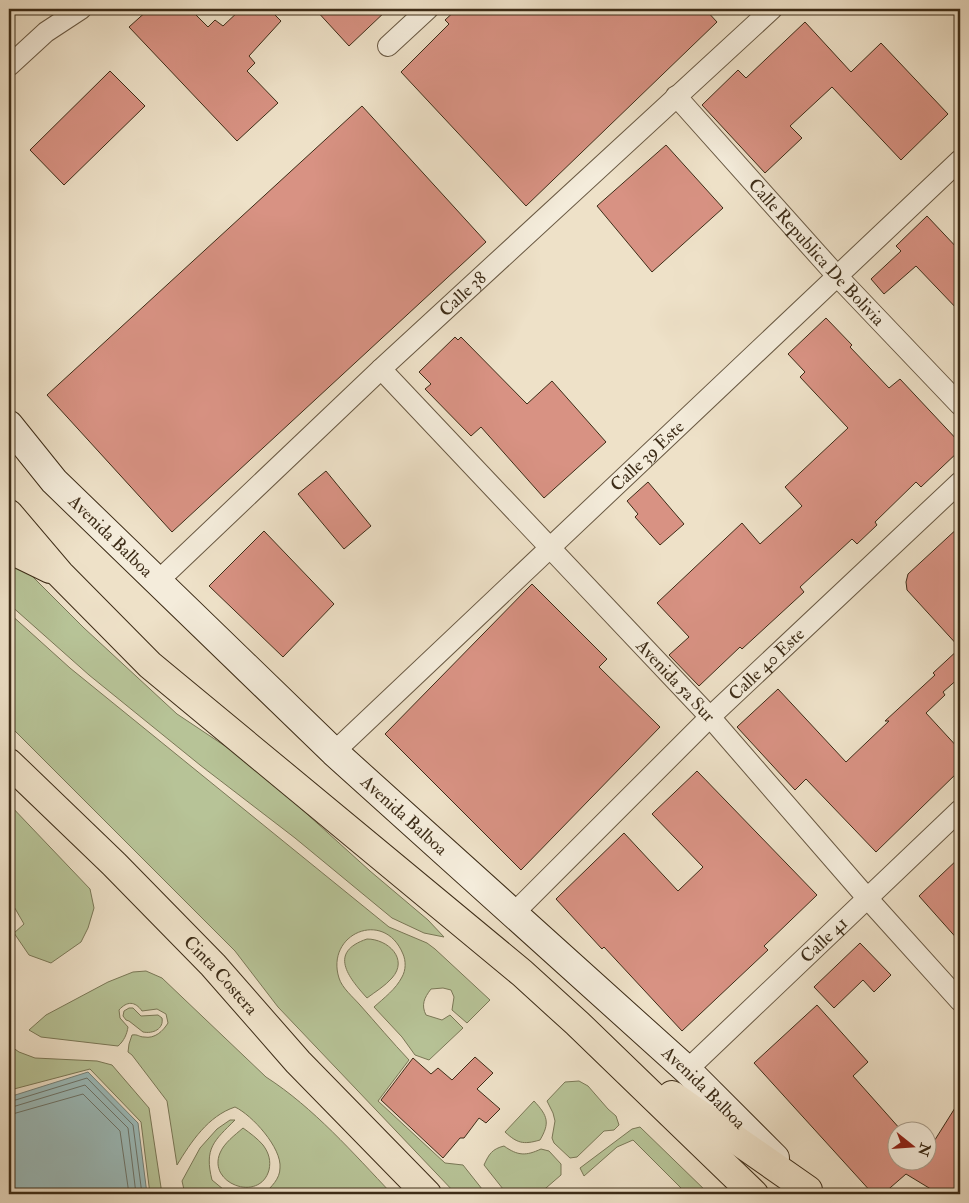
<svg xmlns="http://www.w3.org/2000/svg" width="969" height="1203" viewBox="0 0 969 1203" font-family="'IM FELL Double Pica',serif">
<rect width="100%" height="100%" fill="#eee1c8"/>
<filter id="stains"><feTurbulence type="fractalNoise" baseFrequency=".004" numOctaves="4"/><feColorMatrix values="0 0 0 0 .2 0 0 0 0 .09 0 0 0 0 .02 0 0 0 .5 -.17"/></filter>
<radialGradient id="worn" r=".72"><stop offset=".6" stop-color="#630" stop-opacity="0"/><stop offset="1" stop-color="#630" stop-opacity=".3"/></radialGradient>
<path fill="#b7c397" stroke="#7a7857" d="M9 560 30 574 84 628 177 714 237 754 286 795 370 871 428 920 444 937 424 933 392 918 295 838 200 765 89 675 9 604Z
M9 613 70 668 389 927 427 943 435 949 490 1000 467 1023 452 1010 454 997 451 990 443 988 431 989C424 998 421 1005 426 1015L442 1020 450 1015 463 1028 429 1060 415 1055 402 1037 374 1007C384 998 396 989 402 977 406 970 406 961 403 954 384 908 325 934 339 978 342 988 353 997 360 1005 376 1023 392 1042 409 1060L378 1101 445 1163 463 1165 486 1194H456L278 1007 235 951 9 725Z
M9 804 90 889 94 908 88 928 81 942 51 963 29 955 14 933 24 924 9 898Z
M367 939C388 939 409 959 392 978 385 986 375 992 367 998 348 977 328 952 367 939Z
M146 971 162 978 266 1077C314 1108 353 1153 392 1194H264C271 1187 280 1179 280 1168 282 1148 252 1115 235 1107 208 1116 191 1142 177 1165L167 1101 132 1055 128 1052 129 1044 132 1035C138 1034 139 1037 144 1037 155 1039 163 1031 168 1023L166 1014 157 1009 142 1011C135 1001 127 1001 119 1010L120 1018 128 1027C127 1034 124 1041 118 1046L41 1037 29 1030 46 1015 108 982 133 972Z
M129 1008H133L141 1016 158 1015 162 1018C164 1029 153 1034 143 1032L129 1021 126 1020 123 1016 124 1011Z
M9 1045 19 1052 35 1058 97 1061 112 1065 149 1108 162 1194H150L141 1122 90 1069 14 1089 9 1084Z
M579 1081 588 1086 608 1109 616 1116 619 1125 614 1130 604 1131 577 1157 570 1158 554 1143 552 1138 555 1121 553 1113 547 1101 565 1082Z
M534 1101C548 1116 550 1123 540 1140 523 1145 517 1143 505 1132Z
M230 1120H235C214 1141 204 1148 212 1180L229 1194H185L182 1181 200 1148 217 1129Z
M640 1127 709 1194H687L633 1140 617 1147 584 1176 580 1168 632 1129Z
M243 1128C250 1133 258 1139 263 1145 269 1153 271 1161 269 1170 260 1203 207 1184 220 1153 224 1143 235 1135 243 1128Z
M504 1146C518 1156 526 1156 541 1149L549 1151 561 1164V1175L539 1194H507L484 1165C489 1154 492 1149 504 1146Z"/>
<path fill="#9bbcbc" stroke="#75827a" d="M88 1072 138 1123 147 1194H9V1097Z"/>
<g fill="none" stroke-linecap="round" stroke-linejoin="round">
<path stroke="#6c746a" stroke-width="1" d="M9 1102 87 1078 133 1125 142 1194
M9 1108 85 1085 128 1128 136 1194
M9 1115 83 1094 120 1131 129 1194"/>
</g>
<path fill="#d89283" stroke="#3d2c17" d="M149 9H190L208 27 215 20 223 26 241 9H269L281 21 249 56 255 63 247 71 278 103 237 141 129 27Z
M315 9H388L349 46Z
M457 9H705L717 22 526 206 401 72 449 24 445 20Z
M805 22 851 72 881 43 948 114 901 160 832 87 790 126 802 138 765 173 702 105 738 70 746 78Z
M110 71 145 106 64 185 30 150Z
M362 106 486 242 172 532 47 395Z
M666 145 723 208 652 272 597 206Z
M927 216 960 251V312L916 266 884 294 871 279 901 251 896 246Z
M826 318 852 345 850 347 889 388 900 379 960 443V450L921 487 916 482 875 522 877 525 857 544 852 539 800 587 804 592 742 649 740 647 699 686 669 655 689 637 657 603 742 523 760 544 802 506 785 487 848 428 800 377 805 372 788 354Z
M455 337 458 340 461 337 527 404 552 381 606 442 544 498 481 427 471 436 425 389 431 384 419 372Z
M326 471 371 526 344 549 298 494Z
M648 482 684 524 660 545 635 517 638 514 627 501Z
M960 526V648L907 590 906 582 908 574Z
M264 531 334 604 283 657 209 586Z
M532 584 607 659 599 667 660 727 521 870 385 734Z
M960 648V677L943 692 945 695 926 713 960 750V770L876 852 806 779 795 790 737 727 778 689 846 762 889 721H885L935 675 933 673Z
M697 771 817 895 764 946 768 950 682 1031 604 947 602 949 556 899 624 833 678 891 703 867 652 814Z
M960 857V942L919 896Z
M860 943 891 975 874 992 863 980 834 1008 814 987Z
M817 1005 868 1062 853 1076 901 1130H896V1160H926V1154L960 1100V1184L954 1194H939L906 1174 883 1194H873L754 1063Z
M475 1057 493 1073 477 1089 500 1109 486 1123 479 1118 464 1138H460L443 1158 381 1100 413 1058 431 1074 438 1068 452 1080Z"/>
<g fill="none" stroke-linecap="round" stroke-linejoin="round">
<g stroke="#695943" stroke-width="22">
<g id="minor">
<path d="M388 46 428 9"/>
<path d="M9 66 46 32 81 9"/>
<path id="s1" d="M676 96 837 276 960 405"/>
<path id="s2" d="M381 369 710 717 868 899 960 1001"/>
<path id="s3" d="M157 582 381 369 772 9"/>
<path id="s4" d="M334 752 960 160"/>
<path id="s5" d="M513 914 710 717 960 482"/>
<path id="s6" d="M687 1070 960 810"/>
</g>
</g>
<g stroke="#3d2c17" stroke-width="30">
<g id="secondary">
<path id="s7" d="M9 425 54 481 334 752 687 1070 775 1158"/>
</g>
</g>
<g stroke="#3d2c17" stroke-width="30">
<g id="trunk">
<path d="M9 514 60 574 150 665 522 973 577 1023 754 1194"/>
<path d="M9 549 50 569"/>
<path id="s8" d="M9 763 114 864 213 965 298 1062 427 1194"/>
<path d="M672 1095 808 1190"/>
</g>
</g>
<use href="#minor" stroke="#f4ecdb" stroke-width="20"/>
<use href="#secondary" stroke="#f4ecdb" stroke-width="28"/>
<use href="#trunk" stroke="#eee1c8" stroke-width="28"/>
</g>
<g text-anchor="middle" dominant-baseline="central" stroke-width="5" stroke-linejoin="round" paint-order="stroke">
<g font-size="18" fill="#3d2c17" stroke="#f4ecdb">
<text stroke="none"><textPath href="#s1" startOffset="210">Calle Republica De Bolivia</textPath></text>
<text stroke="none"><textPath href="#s3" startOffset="420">Calle 38</textPath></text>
<text stroke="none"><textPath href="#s4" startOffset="431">Calle 39 Este</textPath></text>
<text stroke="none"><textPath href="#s7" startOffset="151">Avenida Balboa</textPath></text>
<text stroke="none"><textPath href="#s5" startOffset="356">Calle 40 Este</textPath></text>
<text stroke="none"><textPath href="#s2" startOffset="429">Avenida 5a Sur</textPath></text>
<text stroke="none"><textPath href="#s7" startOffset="556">Avenida Balboa</textPath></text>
<text stroke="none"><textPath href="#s6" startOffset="189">Calle 41</textPath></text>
<text stroke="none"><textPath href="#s8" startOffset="300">Cinta Costera</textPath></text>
<text stroke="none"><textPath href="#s7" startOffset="961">Avenida Balboa</textPath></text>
</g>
</g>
<rect width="969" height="1203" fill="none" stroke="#eee1c8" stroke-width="30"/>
<rect x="10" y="10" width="949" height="1183" fill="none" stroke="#3d2c17" stroke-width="2.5"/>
<rect x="15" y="15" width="939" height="1173" fill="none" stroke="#3d2c17"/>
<g transform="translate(912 1146) rotate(107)"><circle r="24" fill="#f4ecdb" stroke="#ab9f8d"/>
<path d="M0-4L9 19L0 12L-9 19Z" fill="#8f2418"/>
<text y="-8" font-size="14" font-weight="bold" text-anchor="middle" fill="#3d2c17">N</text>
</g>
<rect width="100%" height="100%" filter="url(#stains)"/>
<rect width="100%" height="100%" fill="url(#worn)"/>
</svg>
